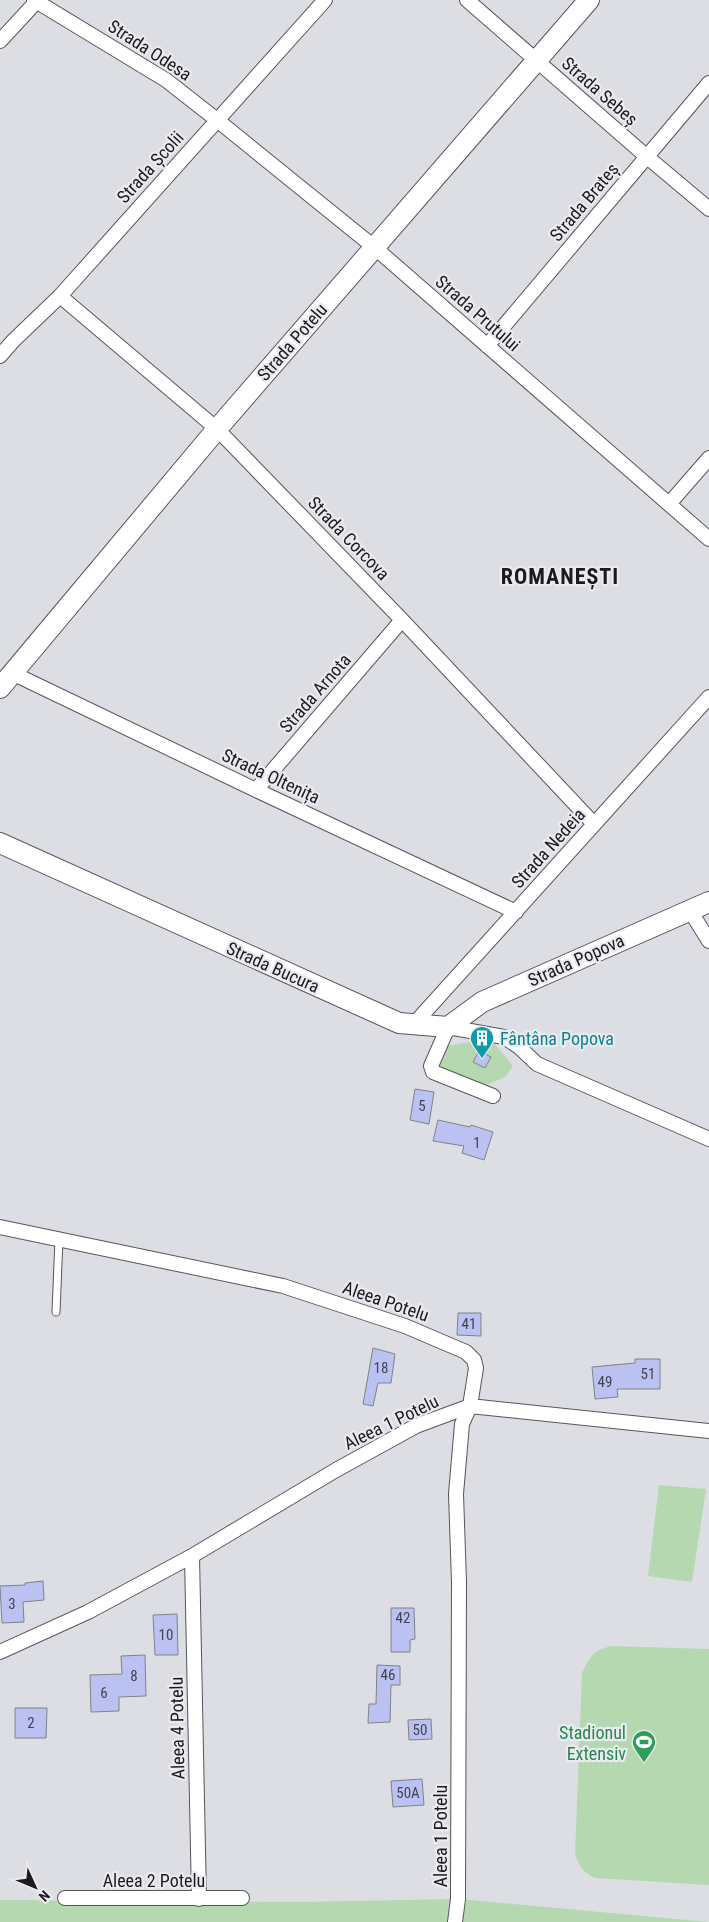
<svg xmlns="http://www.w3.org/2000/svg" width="709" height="1922" viewBox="0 0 709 1922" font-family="'Roboto Condensed',sans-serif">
<rect width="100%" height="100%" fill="#dddee4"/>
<path fill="#b5d8b1" d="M481 1040 494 1043 513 1066 505 1077 482 1087 438 1066 446 1046Z
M659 1485 706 1489 692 1582 648 1576Z
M611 1646 709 1649V1885L595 1878C583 1872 579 1866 575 1854L582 1673C590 1656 593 1651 611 1646Z
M458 1899 709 1922H0V1900L299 1902Z"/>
<path fill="#bbc1f1" stroke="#818287" d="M479 1051 491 1057 485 1068 473 1062Z
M415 1089 434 1092 429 1124 410 1120Z
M438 1120 470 1127 471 1125 493 1132 484 1160 462 1153 464 1146 433 1141Z
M458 1313H481V1336L457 1335Z
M373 1348 395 1354 391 1383H378L373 1406 363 1404Z
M635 1359H660V1389H617L618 1397 595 1399 592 1367 635 1363Z
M43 1581 44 1600 23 1602 24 1622 2 1623 0 1586 25 1585V1583Z
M391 1608H414L415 1639 410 1640V1652H391Z
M177 1614 178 1655H155L153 1615Z
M145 1655 146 1696 119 1697V1711L91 1712 90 1675 122 1674 121 1656Z
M377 1665 400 1666V1685H391L390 1722 368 1723 369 1704H376Z
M15 1708H47L46 1738H15Z
M431 1719 432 1739 409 1740 408 1720Z
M422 1779 424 1805 393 1807 391 1781Z"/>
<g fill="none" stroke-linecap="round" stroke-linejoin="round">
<g stroke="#55565b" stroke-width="9">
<path id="lane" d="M56 1312 59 1239"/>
</g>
<g stroke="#55565b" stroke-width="16">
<path id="street" d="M34 0 166 80 217 120 374 247 709 539
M467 0 646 156 709 209
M0 41 36 2
M60 296 217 429 402 620 594 824
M487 346 709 83
M0 356 13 341 60 296 325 0
M669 504 709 458
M12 673 256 790 516 912
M256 790 402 620
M689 909 709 941
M414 1024 709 697
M493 1096 433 1072 431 1066 448 1027 504 1037 519 1047 537 1064 709 1139
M0 1227 283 1286 405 1326 466 1352 474 1360 476 1368 470 1406 462 1424 456 1494 459 1582 458 1899 455 1922
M192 1556 199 1899
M0 1652 88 1612 192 1556 336 1470 416 1426 470 1406 709 1431
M65 1898H242"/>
</g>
<g stroke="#55565b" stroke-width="22">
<path id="secondary" d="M0 688 217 429 589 0
M0 843 399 1023 448 1027 482 1002 709 902"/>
</g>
<use href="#lane" stroke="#fff" stroke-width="7"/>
<use href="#street" stroke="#fff" stroke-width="14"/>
<use href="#secondary" stroke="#fff" stroke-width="20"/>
</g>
<defs>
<g id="building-pin" transform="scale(1.25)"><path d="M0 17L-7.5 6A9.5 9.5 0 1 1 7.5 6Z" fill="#0f9aa8" stroke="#eaebf1"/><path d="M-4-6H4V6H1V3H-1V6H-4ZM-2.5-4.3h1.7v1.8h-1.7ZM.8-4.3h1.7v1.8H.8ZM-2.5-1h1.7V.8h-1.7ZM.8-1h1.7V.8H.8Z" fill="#fff"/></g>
<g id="stadium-pin" transform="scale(1.25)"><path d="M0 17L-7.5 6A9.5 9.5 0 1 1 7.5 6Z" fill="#2e9e5b" stroke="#eaebf1"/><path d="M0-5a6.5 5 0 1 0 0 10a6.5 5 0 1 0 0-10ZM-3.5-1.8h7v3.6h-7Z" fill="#fff"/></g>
</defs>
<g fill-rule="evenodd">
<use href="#building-pin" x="482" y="1038"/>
<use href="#stadium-pin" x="644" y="1742"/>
</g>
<g text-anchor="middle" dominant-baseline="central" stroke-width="4.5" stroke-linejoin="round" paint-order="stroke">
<g font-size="15" fill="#434452">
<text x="422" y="1106">5</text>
<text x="477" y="1143">1</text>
<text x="469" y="1324">41</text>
<text x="381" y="1368">18</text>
<text x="648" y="1374">51</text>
<text x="605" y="1382">49</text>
<text x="12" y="1604">3</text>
<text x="403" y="1618">42</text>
<text x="166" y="1635">10</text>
<text x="388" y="1675">46</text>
<text x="134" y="1676">8</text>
<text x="104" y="1693">6</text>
<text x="31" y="1723">2</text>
<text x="420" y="1730">50</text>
<text x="408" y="1793">50A</text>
</g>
<g font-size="18" fill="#1b1b1d" stroke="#eaebf1">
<text transform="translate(150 50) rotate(33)">Strada Odesa</text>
<text transform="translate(600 91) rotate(41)">Strada Sebeș</text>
<text transform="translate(150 167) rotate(-48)">Strada Școlii</text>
<text transform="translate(584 202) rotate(-50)">Strada Brateș</text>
<text transform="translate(478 313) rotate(41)">Strada Prutului</text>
<text transform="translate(292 342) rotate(-49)">Strada Potelu</text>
<text transform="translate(349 538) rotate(46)">Strada Corcova</text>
<text transform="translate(315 693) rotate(-49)">Strada Arnota</text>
<text transform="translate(271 776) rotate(25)">Strada Oltenița</text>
<text transform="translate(548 848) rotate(-48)">Strada Nedeia</text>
<text transform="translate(576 960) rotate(-24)">Strada Popova</text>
<text transform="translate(273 967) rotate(24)">Strada Bucura</text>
<text transform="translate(386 1301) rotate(19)">Aleea Potelu</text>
<text transform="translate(391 1422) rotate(-26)">Aleea 1 Potelu</text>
<text transform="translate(177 1728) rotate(-91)">Aleea 4 Potelu</text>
<text transform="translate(440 1836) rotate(-90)">Aleea 1 Potelu</text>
<text x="154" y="1880">Aleea 2 Potelu</text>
</g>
<g font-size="18" fill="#0d838f" stroke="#eaebf1" text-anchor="start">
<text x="500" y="1038">Fântâna Popova</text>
</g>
<g font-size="18" fill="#27864d" stroke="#eaebf1" text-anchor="end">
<text x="626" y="1732">Stadionul<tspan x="626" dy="21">Extensiv</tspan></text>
</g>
<g font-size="22" font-weight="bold" letter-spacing="1" fill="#1b1b1d" stroke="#eaebf1">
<text x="560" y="576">ROMANEȘTI</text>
</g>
</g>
<g transform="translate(35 1887) rotate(134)" stroke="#eaebf1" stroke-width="4" paint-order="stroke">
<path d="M0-4L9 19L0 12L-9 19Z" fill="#1b1b1d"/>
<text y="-8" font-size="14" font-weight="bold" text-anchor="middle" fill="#1b1b1d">N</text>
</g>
</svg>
